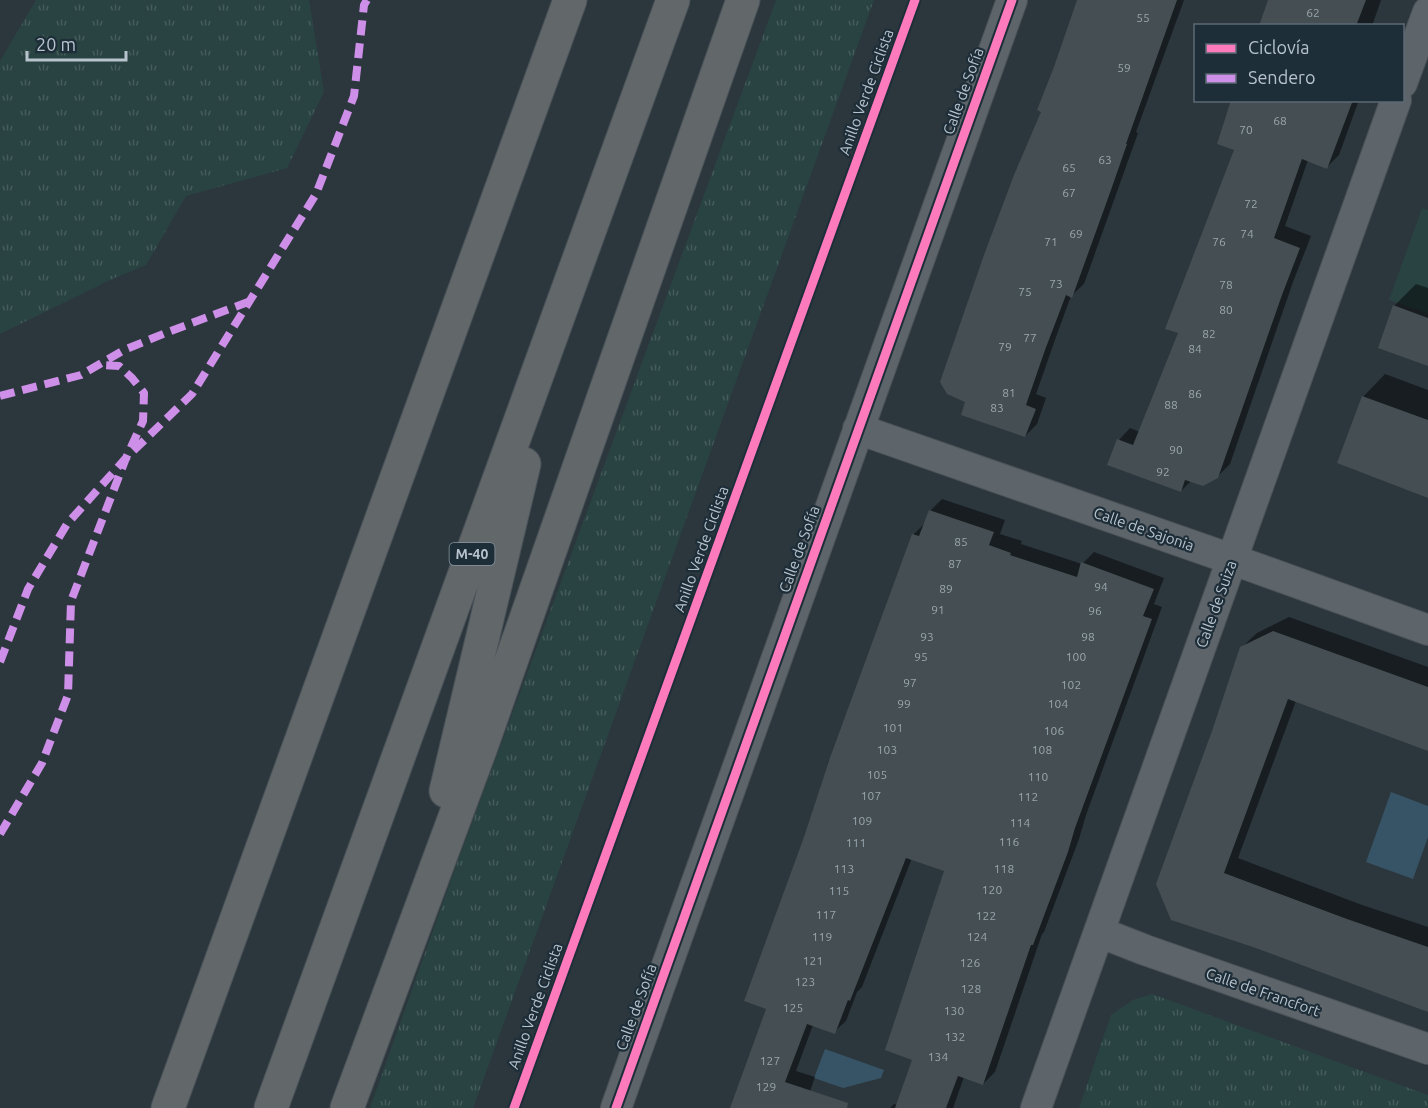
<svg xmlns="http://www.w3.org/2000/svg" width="1428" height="1108" viewBox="0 0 1428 1108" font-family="Ubuntu,sans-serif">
<defs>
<pattern id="grass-tufts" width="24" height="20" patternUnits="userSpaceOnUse" patternTransform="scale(1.5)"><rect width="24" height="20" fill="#284341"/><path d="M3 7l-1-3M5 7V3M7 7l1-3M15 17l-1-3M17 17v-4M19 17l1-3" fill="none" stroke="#455c5b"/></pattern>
</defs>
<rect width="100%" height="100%" fill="#2c373d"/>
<path fill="url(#grass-tufts)" d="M36 0H309L324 92 287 168 186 196 146 265 110 280 0 334V61Z
M776 0H874L473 1108H370L456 866Z
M1152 994 1428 1095V1108H1079L1111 1015 1133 1000Z"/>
<path fill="#284341" d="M1422 208 1428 210V313L1389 300Z"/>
<path fill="#375467" d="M1391 792 1428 806V837L1413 879 1366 862Z
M825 1049 884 1070 881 1078 843 1088 814 1078Z"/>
<path fill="#0007" d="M1079 0H1184L1136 132 1138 133 1084 284 1071 296 1056 337 1036 394 1046 398 1037 424 1025 436 963 414 1043 111Z
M1299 0H1381L1372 26H1260Z
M1233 100H1359L1339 155 1327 167 1308 160 1285 226 1311 236 1293 282 1230 464 1217 477 1191 481 1181 491 1119 440 1130 428 1140 432 1180 333 1236 149Z
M1416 284 1428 288V365L1394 306Z
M1385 374 1428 390V496L1363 397Z
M942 499 1005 520 1000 534 1022 541 1021 544 1082 564 1094 552 1164 578 1154 604 1162 607 1086 815 1079 839 1044 932 1042 934 995 1072 983 1084 964 1077 953 1108H890L894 1104 897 1105 914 1059 945 870 912 858 862 987 857 992 846 1021 834 1032 813 1025 796 1071 815 1077 804 1108H732L768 1008 913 535 926 522 930 511Z
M1289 617 1428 667V749L1296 701 1238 858 1362 905 1428 927V1010L1254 946 1172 918 1213 732 1241 648 1257 633Z"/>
<path fill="#454e52" d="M1077 0H1177L1126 144H1127L1111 190 1072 298 1066 295 1045 350 1026 405 1036 409 1025 437 961 415 965 402 947 394 940 382 984 255 1014 175 1041 112 1037 110 1054 67Z
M1268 0H1366L1356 26H1259Z
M1231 100H1353L1327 169 1302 159 1274 238 1300 248 1282 295 1218 478 1203 486 1185 480 1181 492 1107 465 1117 439 1133 445 1178 333 1165 329 1234 150 1217 144Z
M1393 305 1428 318V366L1378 348Z
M1362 396 1428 420V498L1337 463Z
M929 510 994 532 989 545 1011 553 1010 555 1077 577 1081 562 1154 589 1143 616 1152 619 1075 828 1068 852 1033 945H1031L983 1085 958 1076 946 1108H895L912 1060 885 1050 944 871 906 858 850 1001 848 1000 835 1034 807 1024 785 1082 848 1103 847 1108H730L766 1009 744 1001 804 837 831 755 912 534 919 536Z
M1273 631 1428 687V751L1288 699 1224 873 1347 919 1428 947V1012L1253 947 1171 920 1156 884 1212 731 1240 647Z"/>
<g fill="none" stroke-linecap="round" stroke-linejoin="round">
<g stroke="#4b5257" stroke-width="32">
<path id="minor" d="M1402 83 1428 12
M858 429 1231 559 1428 630
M1099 932 1145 950 1428 1049
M616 1108 1012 0
M1036 1108 1396 100"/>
</g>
<g stroke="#495258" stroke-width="35">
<path id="motorway" d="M446 791 524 464
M168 1108 570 0
M271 1108 673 0
M347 1108 481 747 743 0"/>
</g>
<use href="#minor" stroke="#5d646a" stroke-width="30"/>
<use href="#motorway" stroke="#62676a" stroke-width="33"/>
<path stroke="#ce8fe9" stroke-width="8" stroke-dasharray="15 8" stroke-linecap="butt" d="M0 396 81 375 124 350 168 332 248 302
M0 662 28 589 67 524 126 458 192 394 316 194 354 96 364 5 367 0
M0 834 42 763 68 695 71 601 126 458 143 421 144 393 132 378 119 366 99 365"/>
<g stroke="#1e2e39" stroke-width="13">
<path id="cycleway" d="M514 1108 915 0
M616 1108 1012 0"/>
</g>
<use href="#cycleway" stroke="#fd7abc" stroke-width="9"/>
</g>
<g text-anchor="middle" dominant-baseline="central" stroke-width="4.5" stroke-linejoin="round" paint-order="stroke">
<g font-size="12" fill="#9aa6ae">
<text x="1313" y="12">62</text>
<text x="1143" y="17">55</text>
<text x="1124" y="67">59</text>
<text x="1280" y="120">68</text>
<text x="1246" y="129">70</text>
<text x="1105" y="159">63</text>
<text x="1069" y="167">65</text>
<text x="1069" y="192">67</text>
<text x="1251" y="203">72</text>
<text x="1076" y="233">69</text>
<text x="1247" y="233">74</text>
<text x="1051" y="241">71</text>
<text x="1219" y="241">76</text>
<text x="1056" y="283">73</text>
<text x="1226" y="284">78</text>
<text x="1025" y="291">75</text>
<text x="1226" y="309">80</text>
<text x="1209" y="333">82</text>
<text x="1030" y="337">77</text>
<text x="1005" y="346">79</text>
<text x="1195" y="348">84</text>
<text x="1009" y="392">81</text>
<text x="1195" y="393">86</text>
<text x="1171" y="404">88</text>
<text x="997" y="407">83</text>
<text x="1176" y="449">90</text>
<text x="1163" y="471">92</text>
<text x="961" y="541">85</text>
<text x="955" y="563">87</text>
<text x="1101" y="586">94</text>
<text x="946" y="588">89</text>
<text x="938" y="609">91</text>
<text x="1095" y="610">96</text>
<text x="927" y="636">93</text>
<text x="1088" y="636">98</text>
<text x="921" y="656">95</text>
<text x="1076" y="656">100</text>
<text x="910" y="682">97</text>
<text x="1071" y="684">102</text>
<text x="904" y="703">99</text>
<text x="1058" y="703">104</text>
<text x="893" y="727">101</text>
<text x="1054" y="730">106</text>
<text x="887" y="749">103</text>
<text x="1042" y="749">108</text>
<text x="877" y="774">105</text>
<text x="1038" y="776">110</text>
<text x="871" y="795">107</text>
<text x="1028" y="796">112</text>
<text x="862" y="820">109</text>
<text x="1020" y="822">114</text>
<text x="1009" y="841">116</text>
<text x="856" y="842">111</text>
<text x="844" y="868">113</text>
<text x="1004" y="868">118</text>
<text x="992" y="889">120</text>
<text x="839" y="890">115</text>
<text x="826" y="914">117</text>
<text x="986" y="915">122</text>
<text x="822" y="936">119</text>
<text x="977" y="936">124</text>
<text x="813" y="960">121</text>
<text x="970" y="962">126</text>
<text x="805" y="981">123</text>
<text x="971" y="988">128</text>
<text x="793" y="1007">125</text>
<text x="954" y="1010">130</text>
<text x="955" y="1036">132</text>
<text x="938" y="1056">134</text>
<text x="770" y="1060">127</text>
<text x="766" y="1086">129</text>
</g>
<rect fill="#1e2e39" stroke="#8996a1" stroke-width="1.5" x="449.5" y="543" width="45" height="22" rx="4.5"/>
<g font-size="14" font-weight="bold" fill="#b7c3cd">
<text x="472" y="554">M-40</text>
</g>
<g font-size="15" fill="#b7c3cd" stroke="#1e2e39">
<text transform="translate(963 91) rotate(-70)">Calle de Sofía</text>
<text transform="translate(866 92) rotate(-70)">Anillo Verde Ciclista</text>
<text transform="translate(1144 529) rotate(19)">Calle de Sajonia</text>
<text transform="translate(701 549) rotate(-70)">Anillo Verde Ciclista</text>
<text transform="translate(799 549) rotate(-70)">Calle de Sofía</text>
<text transform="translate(1216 604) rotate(-70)">Calle de Suiza</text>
<text transform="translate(1263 992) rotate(19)">Calle de Francfort</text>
<text transform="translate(535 1006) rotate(-70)">Anillo Verde Ciclista</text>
<text transform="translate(636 1007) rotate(-70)">Calle de Sofía</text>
</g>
</g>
<rect x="1194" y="24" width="210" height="78" fill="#1e2e39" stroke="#5b6a74" stroke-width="1.5"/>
<rect x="1206" y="44" width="30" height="9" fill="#fd7abc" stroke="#5b6a74" stroke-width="1.5"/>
<text x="1248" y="54" font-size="18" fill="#b7c3cd">Ciclovía</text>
<rect x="1206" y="74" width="30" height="9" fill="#ce8fe9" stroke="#5b6a74" stroke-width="1.5"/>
<text x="1248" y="84" font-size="18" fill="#b7c3cd">Sendero</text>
<path d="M27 51v9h99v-9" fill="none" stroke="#b7c3cd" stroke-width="3"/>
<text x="36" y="51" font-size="18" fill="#b7c3cd" stroke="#1e2e39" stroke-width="4.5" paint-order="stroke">20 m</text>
</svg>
